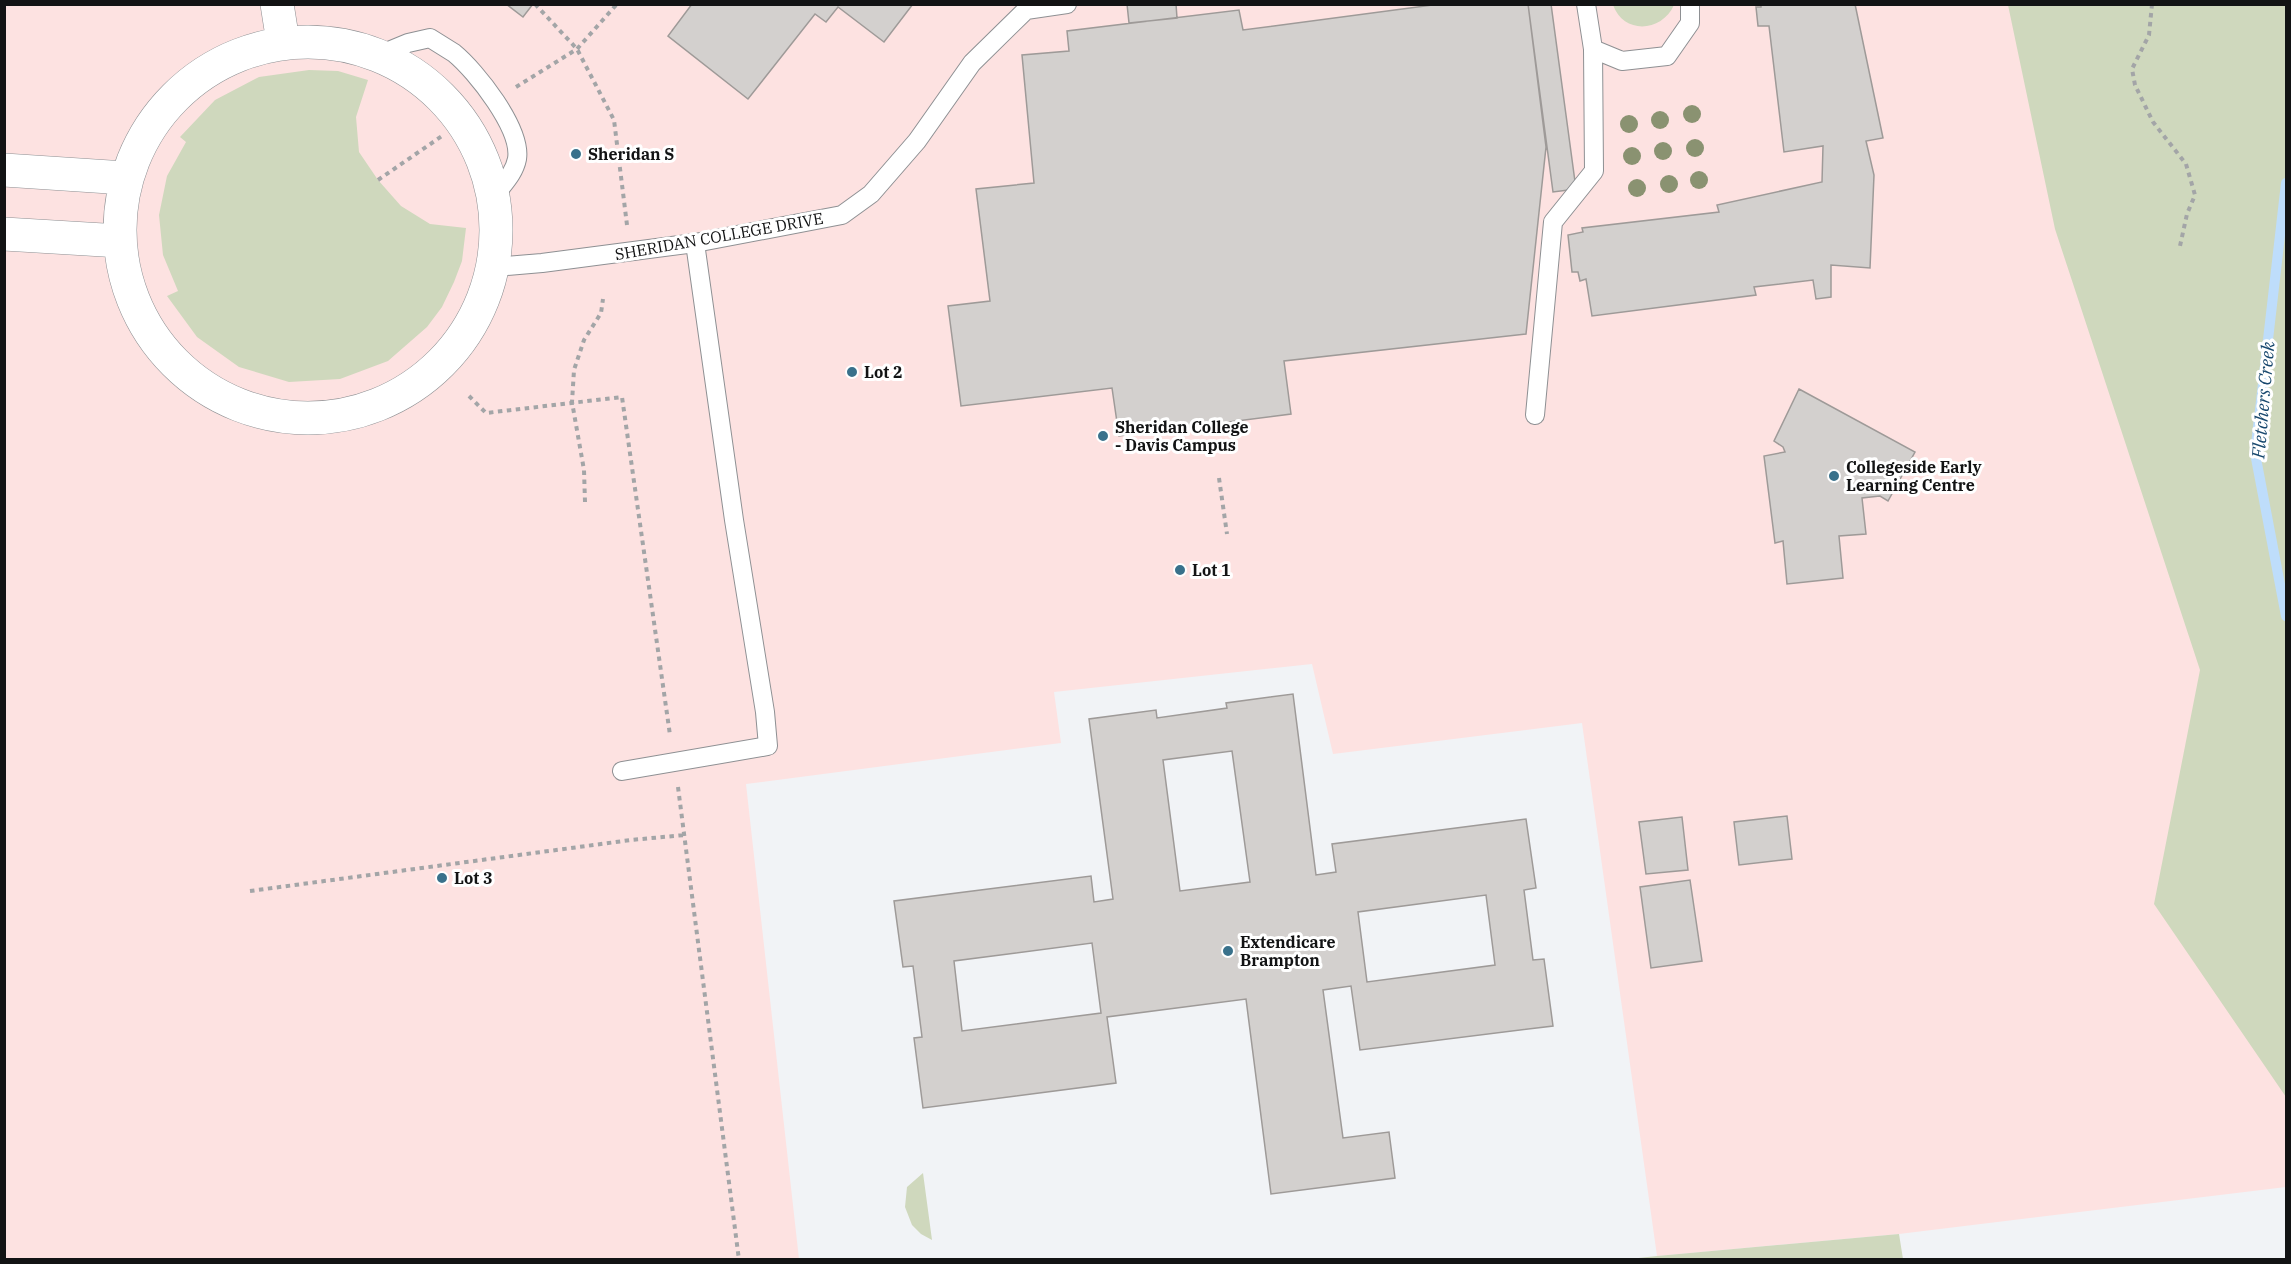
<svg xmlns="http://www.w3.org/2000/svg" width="2291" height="1264" viewBox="0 0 2291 1264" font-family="'IBM Plex Serif',serif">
<rect width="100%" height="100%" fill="#f1f3f6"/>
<path fill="#fde2e1" d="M5 5H2179L2286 916V1187L1899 1234 1657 1256 1582 723 1333 754 1312 664 1054 692 1061 743 746 784 799 1259 5 1260Z"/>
<path fill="#cfd8bd" d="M1613 5V4L1674 5C1662 32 1624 35 1613 5Z
M2008 5H2286V1097L2154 904 2200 670 2055 229Z
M309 70 338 71 368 80 356 117 359 152 378 180 401 206 430 224 466 228 462 261 454 282 442 307 427 327 388 361 340 379 289 382 239 367 197 337 167 296 178 291 163 255 159 215 167 176 186 142 180 137 215 100 259 77Z
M923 1173 932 1240 921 1234 912 1225 905 1207 907 1187Z
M1899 1234 1903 1259H1629L1657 1256Z"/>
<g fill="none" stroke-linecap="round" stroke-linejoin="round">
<path stroke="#beddfb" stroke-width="10" d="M2286 183 2255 453 2286 616"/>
</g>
<path fill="#d3d0ce" stroke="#9e9a98" stroke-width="1.5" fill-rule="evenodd" d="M506 4H533L523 17Z
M692 4H913L884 42 838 7 826 22 815 14 748 99 668 36Z
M1127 4H1176L1177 18 1129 23Z
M1440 4H1528L1546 147 1526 334 1284 361 1291 414 1119 436 1112 388 961 406 948 306 990 301 976 189 1034 183 1022 55 1069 51 1067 31 1239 10 1243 30Z
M1528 4H1551L1576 189 1553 192Z
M1761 4H1855L1883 138 1866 141 1874 175 1870 268 1831 265V297L1816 299 1813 280 1754 287 1756 295 1592 316 1586 279 1580 281 1578 272H1572L1568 235 1583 232 1582 228 1719 212 1717 205 1822 182 1823 146 1784 152 1769 26H1758L1756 7H1761Z
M1799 389 1915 452 1888 501 1880 496 1862 498 1866 534 1839 536 1843 578 1787 584 1783 541 1775 543 1764 456 1785 452 1783 447 1774 441Z
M1293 694 1316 875 1336 872 1332 844 1526 819 1536 888 1524 890 1533 960 1544 959 1553 1026 1360 1050 1351 986 1323 990 1343 1138 1389 1132 1395 1178 1271 1194 1246 999 1107 1017 1116 1083 923 1108 914 1038 922 1037 913 966 903 967 894 901 1091 876 1094 902 1113 899 1089 719 1156 710 1157 718 1227 708 1226 703ZM1232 751 1250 882 1180 891 1163 760ZM1486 895 1495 965 1367 982 1358 912ZM1092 943 1101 1013 962 1031 954 961Z
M1787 816 1792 859 1739 865 1734 822Z
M1682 817 1688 870 1646 874 1639 822Z
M1690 880 1702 961 1651 968 1640 887Z"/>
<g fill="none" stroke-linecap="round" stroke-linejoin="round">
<g stroke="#8e9093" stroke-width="20">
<path id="service" d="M1586 4 1593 49 1622 61 1667 56 1690 23V4
M379 55 408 43 430 38C438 43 446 48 454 53 476 71 522 129 517 159 514 174 503 184 495 195
M495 267 542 263 695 243 842 215 871 194 917 141 972 63 1026 10 1067 4
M1535 415 1553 222 1594 171 1593 49
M622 771 768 746 765 712 734 520 695 243"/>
</g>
<g stroke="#8e9093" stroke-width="34">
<path id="minor" d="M277 4 283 42
M120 230a188 188 0 1 1 376 0a188 188 0 1 1-376 0Z
M4 170 125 178
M4 234 120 241"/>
</g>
<path stroke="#a3a5a7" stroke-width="4" stroke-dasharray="4.5 4.5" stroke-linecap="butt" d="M535 4 577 49 614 120 627 225
M2152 4 2149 35 2132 69 2135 85 2153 122 2186 164 2195 195 2187 214 2180 246
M516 87 577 49 617 4
M378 180 442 136
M469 396 486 413 622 397 670 735
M1219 478 1227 534
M585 502 584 470 572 402 574 370 584 340 601 313 603 299
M678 787 739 1260
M250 891 631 840 685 835"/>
<use href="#service" stroke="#fff" stroke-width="18"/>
<use href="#minor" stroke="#fff" stroke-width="33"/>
</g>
<g fill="#8a9271">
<circle cx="1692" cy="114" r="9"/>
<circle cx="1660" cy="120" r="9"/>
<circle cx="1629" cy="124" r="9"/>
<circle cx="1695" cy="148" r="9"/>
<circle cx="1663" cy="151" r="9"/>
<circle cx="1632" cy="156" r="9"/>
<circle cx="1699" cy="180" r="9"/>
<circle cx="1669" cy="184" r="9"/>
<circle cx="1637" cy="188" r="9"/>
</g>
<g fill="#39718b" stroke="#fff" stroke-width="2">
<circle cx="576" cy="154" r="6"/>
<circle cx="852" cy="372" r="6"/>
<circle cx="1103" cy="436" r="6"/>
<circle cx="1834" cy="476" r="6"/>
<circle cx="1180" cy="570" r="6"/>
<circle cx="442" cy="878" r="6"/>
<circle cx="1228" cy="951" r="6"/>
</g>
<g text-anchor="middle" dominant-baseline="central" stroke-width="6" stroke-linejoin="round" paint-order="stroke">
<g font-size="16" font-weight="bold" fill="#121314" stroke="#fff" text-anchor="start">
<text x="588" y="154">Sheridan S</text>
<text x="864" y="372">Lot 2</text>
<text x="1115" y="427">Sheridan College<tspan x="1115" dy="18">- Davis Campus</tspan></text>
<text x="1846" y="467">Collegeside Early<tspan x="1846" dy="18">Learning Centre</tspan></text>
<text x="1192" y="570">Lot 1</text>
<text x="454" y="878">Lot 3</text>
<text x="1240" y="942">Extendicare<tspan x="1240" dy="18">Brampton</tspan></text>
</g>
<g font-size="16" fill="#121314" stroke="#fff">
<text transform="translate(719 236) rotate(-10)">SHERIDAN COLLEGE DRIVE</text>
</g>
<g font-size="18" font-style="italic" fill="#18486e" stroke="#fff">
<text transform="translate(2263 400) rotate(-85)">Fletchers Creek</text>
</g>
</g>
<rect width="2291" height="1264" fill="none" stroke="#121314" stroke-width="12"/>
</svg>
